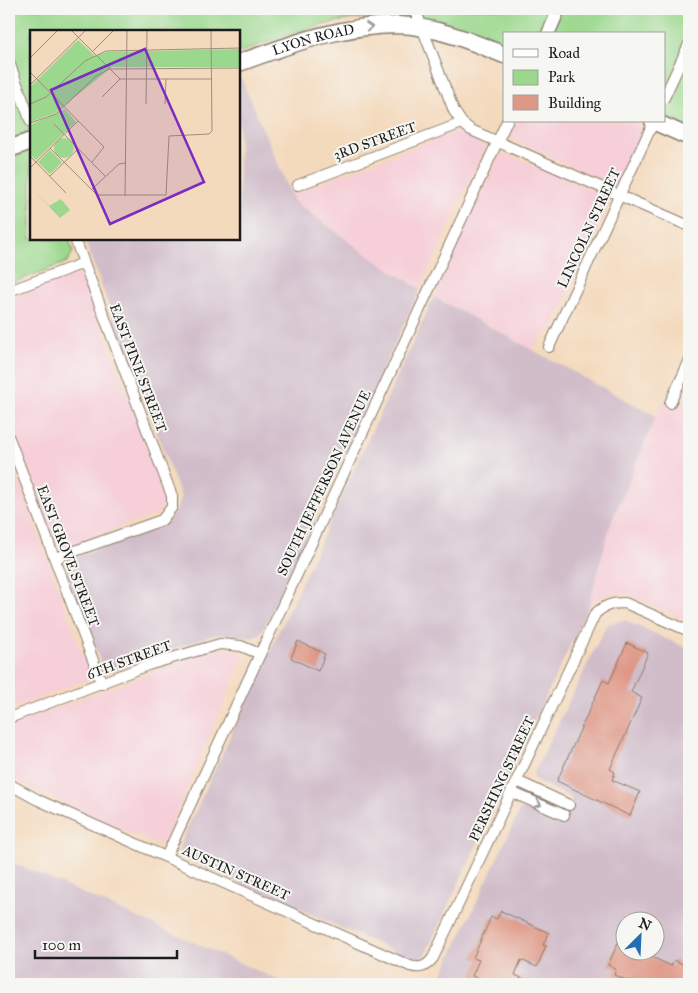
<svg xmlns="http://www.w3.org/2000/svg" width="698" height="993" viewBox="0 0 698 993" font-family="'IM FELL Great Primer',serif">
<rect width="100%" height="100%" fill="#f6f6f2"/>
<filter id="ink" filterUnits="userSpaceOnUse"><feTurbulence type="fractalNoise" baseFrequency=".02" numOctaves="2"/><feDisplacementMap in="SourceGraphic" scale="10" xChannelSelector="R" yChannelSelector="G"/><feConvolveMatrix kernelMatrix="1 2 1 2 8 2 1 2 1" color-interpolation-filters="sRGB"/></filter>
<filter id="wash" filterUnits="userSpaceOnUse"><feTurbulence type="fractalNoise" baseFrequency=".0096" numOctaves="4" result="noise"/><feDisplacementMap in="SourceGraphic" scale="20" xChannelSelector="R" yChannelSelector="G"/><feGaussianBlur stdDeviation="1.12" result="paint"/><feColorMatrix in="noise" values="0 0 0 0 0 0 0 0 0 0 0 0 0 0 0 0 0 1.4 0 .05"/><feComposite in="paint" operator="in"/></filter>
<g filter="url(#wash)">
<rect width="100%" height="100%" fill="#f4dabd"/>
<path fill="#f6cfd8" d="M516 121H631L636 123 640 129 639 137 622 176 616 184 607 183 516 141 511 137V131Z
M454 132 474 139 485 147 420 289 363 252 294 201 291 194Z
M501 155H508L530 163 603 195 609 201 608 207 551 331 547 334 542 335 533 350 434 297 498 158Z
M71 275 79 276 86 284 164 490 165 500 160 511 156 514 69 546 59 544 54 538 9 419V299Z
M689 375V622L627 594H612L599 597 589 605 610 525 663 400 681 408 688 395 685 391V384Z
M9 454 90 675 87 680 9 710Z
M216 649H231L245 654 165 839 161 843H154L18 782 9 775V726Z"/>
<path fill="#d1bdca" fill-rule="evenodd" d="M241 78 294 201 363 252 420 289 265 626 259 634 253 638 226 634 209 636 110 672 106 671 102 665 67 575V567L71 559 165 523 175 513 181 497 84 239H239V79Z
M434 297 656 416 610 525 589 605 425 955 416 961 184 858 180 855 179 847Z
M624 620 689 649V984H438L520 810 532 809 561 823 572 798 537 781 533 775 607 624ZM626 920H656V950H626Z
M9 861 229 958 287 984H9Z"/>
<path fill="#9bd88d" stroke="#5c7a54" d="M9 9H689V128L664 116V34H504V45C472 31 437 19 402 17 345 13 291 33 239 53V31H31V131L9 140Z
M27 152 31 153V239H69L73 252 67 262 9 284V158Z"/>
<g id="blocks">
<path fill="#df9887" d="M298 641 325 654 318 671 291 658Z
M627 643 648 653 631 692 642 698 610 769 615 772 612 780 640 792 630 816 557 781 603 680 609 683Z
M501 911 549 933 543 945 546 946 537 967 521 960 515 975 535 984H492L472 976 479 960 473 958 491 917 497 919Z
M620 938 626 940V950H637L671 966 674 960 689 967V984H635L614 975 616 969 608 965Z"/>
</g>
</g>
<g filter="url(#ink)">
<use href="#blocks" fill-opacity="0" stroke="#887b6c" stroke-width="1"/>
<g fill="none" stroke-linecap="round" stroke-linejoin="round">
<g stroke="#887b6c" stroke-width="12">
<path id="minor" d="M415 9 454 111 462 123 471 130 689 226
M9 62 31 122
M664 98 689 44
M298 185 462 123
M9 291 84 263
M549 347 654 121
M670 403 689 362
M9 438 102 684
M55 558 162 520 172 507V496L75 239
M9 718 148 665 220 644 241 646 260 654
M517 781 569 805
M9 784 38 800 410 966C420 969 426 967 433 958L595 614C604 605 613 603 625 603L689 631
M511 792 564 815
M166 857 507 121"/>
</g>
<g stroke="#887b6c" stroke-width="15">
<path id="tertiary" d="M548 34 559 9"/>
</g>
<g stroke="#887b6c" stroke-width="19">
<g id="trunk">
<path id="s1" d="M239 63C291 44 341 25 398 25 434 26 471 41 504 55"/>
<path d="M653 121 689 137"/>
<path d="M9 149 31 141"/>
</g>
</g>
<use href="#minor" stroke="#fff" stroke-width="10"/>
<use href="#tertiary" stroke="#fff" stroke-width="12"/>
<use href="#trunk" stroke="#fff" stroke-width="16"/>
</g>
<defs><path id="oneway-chevron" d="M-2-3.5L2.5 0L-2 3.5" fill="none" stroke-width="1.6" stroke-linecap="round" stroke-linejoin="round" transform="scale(1.25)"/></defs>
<g stroke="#999">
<use href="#oneway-chevron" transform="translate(369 27) rotate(-5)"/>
<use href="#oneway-chevron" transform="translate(538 804) rotate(24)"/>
</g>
</g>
<g text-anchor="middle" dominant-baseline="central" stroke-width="4" stroke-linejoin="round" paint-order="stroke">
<g font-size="14" fill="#1c1c1c" stroke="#f6f6f2">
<text stroke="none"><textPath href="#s1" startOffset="78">LYON ROAD</textPath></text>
<text transform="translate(375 141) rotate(-20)">3RD STREET</text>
<text transform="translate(589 228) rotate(-65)">LINCOLN STREET</text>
<text transform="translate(138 368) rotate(69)">EAST PINE STREET</text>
<text transform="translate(324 483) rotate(-65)">SOUTH JEFFERSON AVENUE</text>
<text transform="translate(68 556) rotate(69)">EAST GROVE STREET</text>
<text transform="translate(129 660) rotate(-20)">6TH STREET</text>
<text transform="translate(502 779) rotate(-65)">PERSHING STREET</text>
<text transform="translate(236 873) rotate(24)">AUSTIN STREET</text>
</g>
</g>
<g transform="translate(30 30)">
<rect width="210" height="210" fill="#f4dabd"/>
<path d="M48 10 65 26 77 22 210 19V37H82L25 83 0 92V57ZM35 79 46 92 6 130 0 124V95ZM24 118a10 10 0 1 1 20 0a10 10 0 1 1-20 0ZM20 120 32 132 20 144 8 132ZM0 157 19 176 31 169 40 180 30 188Z" fill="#9bd88d"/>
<path fill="none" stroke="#9e8e7d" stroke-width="1" d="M41 0 90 49H182M62 22 84 0M0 28 28 0M0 42 74 117 62 132M0 55 56 0M72 67 90 49M0 74 16 67 55 31 76 21 210 18M116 74 117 0M135 74 136 49M0 93 26 84 65 47 79 39 210 38M24 94 75 146M20 118 67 165H136L139 106 179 104 182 101 181 0M0 126 36 163M0 138 48 91M20 146 48 119M61 160 89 134 95 133M95 166 97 0"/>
<path fill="#7b2cbf" fill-opacity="0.15" stroke="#7b2cbf" stroke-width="2.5" d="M115 19 174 152 80 194 21 60Z"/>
<rect width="210" height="210" fill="none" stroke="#1c1c1c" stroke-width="2.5"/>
</g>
<rect width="698" height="993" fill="none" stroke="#f6f6f2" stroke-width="30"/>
<rect x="503" y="32" width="162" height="90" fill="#f6f6f2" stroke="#9f9f9c"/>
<rect x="513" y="49" width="25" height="8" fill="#ffffff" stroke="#9f9f9c"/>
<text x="548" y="58" font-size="15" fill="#1c1c1c">Road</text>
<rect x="513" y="70" width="25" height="15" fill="#9bd88d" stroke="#9f9f9c"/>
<text x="548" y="82" font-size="15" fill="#1c1c1c">Park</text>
<rect x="513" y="95" width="25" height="15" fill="#df9887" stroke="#9f9f9c"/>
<text x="548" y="108" font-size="15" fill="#1c1c1c">Building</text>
<g transform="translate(640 936) rotate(24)"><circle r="24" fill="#f6f6f2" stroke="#9f9f9c"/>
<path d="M0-4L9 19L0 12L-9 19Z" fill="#1f6fb2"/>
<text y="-8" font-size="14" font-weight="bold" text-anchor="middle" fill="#1c1c1c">N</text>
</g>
<path d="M35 950v8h142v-8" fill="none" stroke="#1c1c1c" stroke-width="2.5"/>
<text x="42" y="950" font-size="15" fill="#1c1c1c" stroke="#f6f6f2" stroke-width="4" paint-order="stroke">100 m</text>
</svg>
